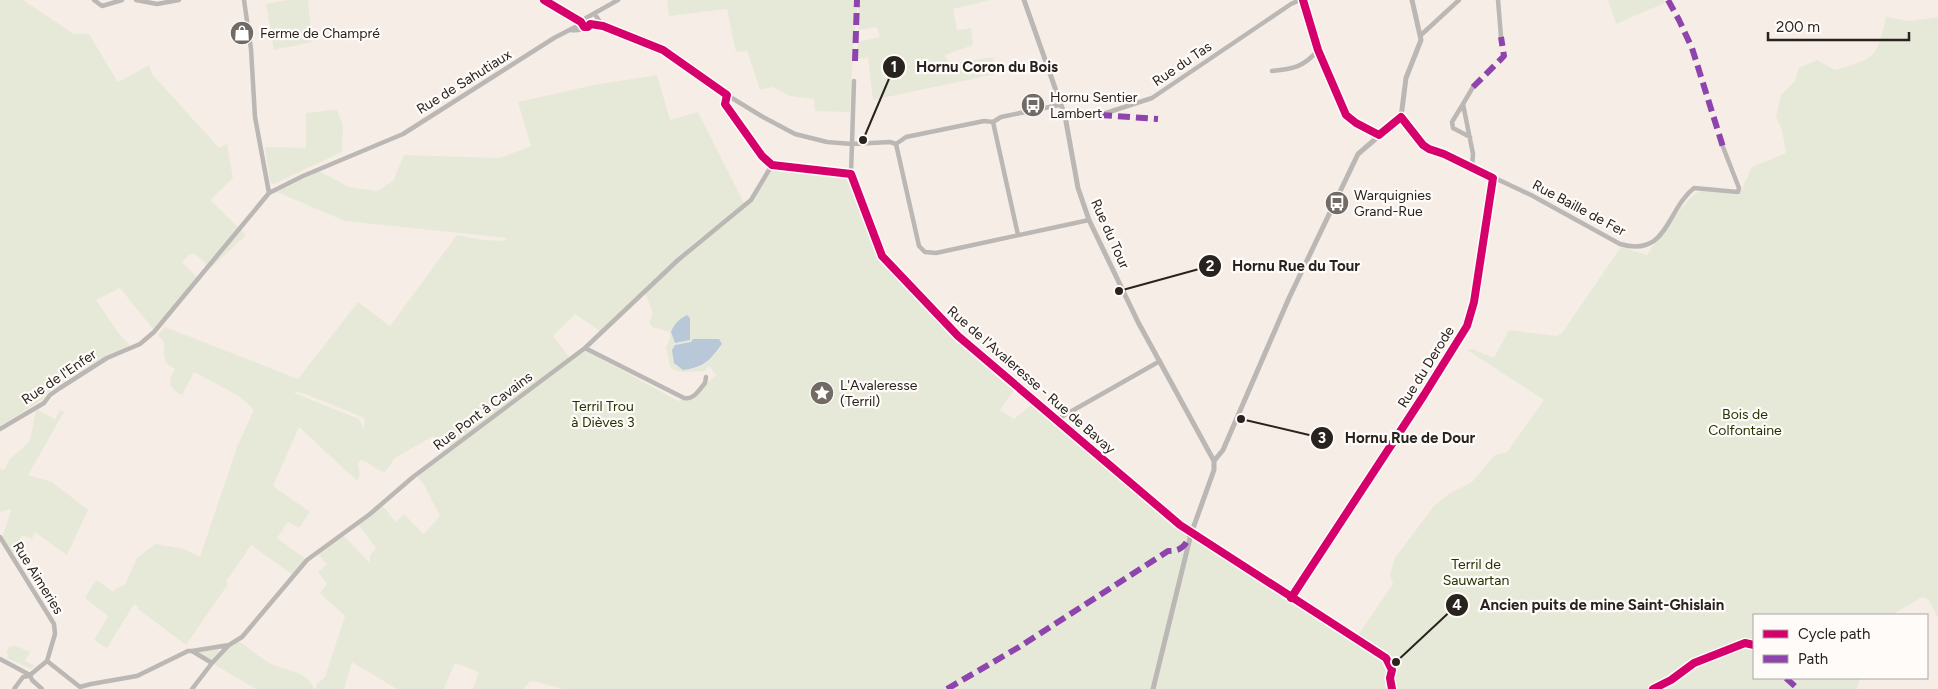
<svg xmlns="http://www.w3.org/2000/svg" width="1938" height="689" viewBox="0 0 1938 689" font-family="Figtree,sans-serif">
<rect width="100%" height="100%" fill="#f6ede6"/>
<path fill="#e7e9d8" fill-rule="evenodd" d="M0 0H23L74 34H89L118 82 149 65 152 74 219 148 227 144 233 178 210 200 246 235 211 268 195 254H190L182 262 198 278 153 329 120 288 96 300 117 331 130 346 104 357 58 385 48 393 42 400 0 426Z
M287 0H308L312 42 274 50 266 4Z
M667 0H858L853 51 850 112 815 111 814 99 790 96 772 87 760 90 747 51 736 52 727 9 669 16Z
M859 0H991L953 9 957 30 971 28 973 45 945 55 949 64 993 57 996 74 873 100 868 58 857 59 858 42 880 37 877 27 858 30Z
M1608 0H1664L1665 3 1616 24Z
M1886 17 1910 21 1938 17V618L1929 600 1922 597 1892 615H1754V678H1860L1857 689H563L533 681 529 682 524 689H473L479 672 455 663 444 689H397L352 662 344 689H316L317 684 325 677 345 616 320 593 327 584 318 572 326 565 328 566 317 553 343 535 370 563V555L376 548 358 524 382 505 396 522 404 514 424 534 440 516 424 485 418 478V475L585 350 678 401 683 399 688 400 716 375 709 366 705 371C692 370 681 376 670 367L667 351 665 350 670 338V332L652 327 649 322 653 313 645 293 677 262 753 199 774 161 851 174 880 258 956 337 1015 389 1000 410 1014 419 1032 404 1178 527 1180 526 1356 638 1393 584 1390 575 1395 558 1434 506 1449 494 1472 482 1495 455 1507 452 1544 400 1467 350 1472 349 1494 358 1509 330 1557 336 1562 333 1621 247 1647 255C1657 241 1688 193 1703 190 1714 188 1728 193 1739 195L1752 167 1786 153 1782 130 1776 117 1781 95 1795 81 1799 68 1817 60 1835 70C1876 58 1876 59 1886 17ZM692 342 721 346C708 363 706 367 683 370L675 345Z
M657 75 670 120 698 112 745 205 696 241 601 332 575 314 553 336 570 358 452 447 444 445 433 436 395 458 385 472C375 471 369 460 360 460L358 464 360 475 357 481 299 427 273 486 310 512 299 528 288 522 277 538 307 560 293 575 251 545 226 582 228 584 186 645 138 609V606L134 604 107 648 94 640 108 616 85 598 96 580 114 592 116 588 125 585 137 558 155 544 184 549 200 557 237 447 254 410 239 396 194 372 182 395C168 388 167 381 175 369L166 363 164 353V342L158 335 165 327 298 379 358 302 390 326 457 235 483 240 505 241 507 238 345 221 277 192 319 171 349 187 377 191 393 181 404 155 500 158 531 146 518 102 594 85ZM297 392 305 394 365 418 364 429 359 419 294 393Z
M332 110H337L343 125 342 152 278 182 273 184 270 182 265 147 306 148V113Z
M36 409 55 419 60 410 64 412 28 475 52 482 88 510 67 555 35 532 32 539 22 535 12 557 1 540 11 511 10 509 0 512V468L4 470 9 460 30 441Z
M236 641 240 642C250 649 261 659 272 664 288 672 307 670 314 689H256L212 663 198 652 219 649 221 652Z
M14 645 30 652 25 661 35 666 31 669 7 658 8 654 6 653 10 646 12 647Z"/>
<path fill="#b8c8d8" d="M687 315 690 318V340L675 343 671 332C674 324 679 319 687 315Z
M693 339H719L722 344C709 361 705 367 683 370L674 363 672 350 675 345 691 342Z"/>
<g fill="none" stroke-linecap="round" stroke-linejoin="round">
<path stroke="#bab7b4" stroke-width="4.5" d="M94 0 102 6 122 0
M136 0 157 4 179 0
M244 0 251 49 255 117 269 193
M544 0 581 22
M1303 0 1318 50 1346 115 1356 123 1379 135
M1498 0 1501 37
M596 16 603 26
M586 18 618 0
M571 30C577 31 587 29 590 24L603 26 663 50 727 95 763 117 795 134 827 142 852 144 890 142 896 144 906 137 984 121 993 122 1001 117 1059 105
M1421 35 1459 0
M1272 71C1293 69 1304 67 1318 50
M854 81 851 174 882 256 958 336 1180 525 1356 639
M1463 104 1452 122 1453 128 1470 137
M1065 116 1100 115 1152 98 1291 4 1300 0
M1401 117 1423 145 1429 149 1444 154 1531 195 1620 244C1668 258 1666 210 1694 188L1738 192 1739 188 1723 147
M993 122 1018 235
M896 144 919 246 925 252 936 253 1089 220
M1472 167 1473 154 1463 104 1473 87
M585 348 684 398C694 400 699 390 705 383L706 377
M1056 420 1160 361
M0 429 44 403 50 395 60 388 107 358 140 344 154 332 269 193 303 176 403 134 554 38 581 24
M0 537 54 624 55 634 47 661
M1291 598 1424 395 1467 326 1474 302 1493 178
M192 651 229 645 242 637 307 560 370 514 413 477 585 348 678 260 751 200 772 165 762 156 725 104 727 95
M0 659 30 675 32 680 42 689
M30 675 47 661 80 687
M80 687 91 684 137 676 188 651H192L212 663
M14 689 23 677 28 676
M192 689 212 663 228 646"/>
<path stroke="#bab7b4" stroke-width="5" d="M1024 0 1065 116 1078 188 1089 220 1138 322 1214 461V470L1191 534 1153 689
M1214 461 1223 450 1289 298 1358 154 1401 117 1406 78 1421 40 1412 0"/>
<path stroke="#8e44ad" stroke-width="6" stroke-dasharray="12 6" stroke-linecap="butt" d="M1668 0 1679 20 1692 48 1723 147
M855 61 857 0
M1473 87 1504 56 1501 37
M1100 115 1158 119
M1786 678 1798 689
M947 689 1019 647 1168 551C1182 551 1185 546 1191 534"/>
<g stroke="#fffbf9" stroke-width="11">
<path id="cycleway" d="M544 0 581 22 584 27H588L590 24 603 26 663 50 727 95 725 104 762 156 772 165 851 174 882 256 958 336 1180 525 1386 658 1392 670 1390 678 1392 689
M1291 598 1424 395 1467 326 1474 302 1493 178 1444 154 1429 149 1423 145 1401 117 1379 135 1356 123 1346 115 1318 50 1303 0
M1653 689 1671 680 1694 663 1745 643 1754 645"/>
</g>
<use href="#cycleway" stroke="#d6006c" stroke-width="8"/>
</g>
<defs>
<g id="shop-disc" transform="scale(1.25)"><circle r="9.5" fill="#716a65" stroke="#fffbf9"/><path d="M-5-2.5h2.3a2.7 3.5 0 0 1 5.4 0H5L5.5 6h-11ZM-1.5-2.5h3a1.5 2.3 0 0 0-3 0Z" fill="#fff"/></g>
<g id="bus-disc" transform="scale(1.25)"><circle r="9.5" fill="#716a65" stroke="#fffbf9"/><path d="M-5-6H5V4H4V6H2V4H-2V6H-4V4H-5ZM-3.5-4V0h7V-4ZM-3.5 1.2v1.5H-2V1.2ZM2 1.2v1.5H3.5V1.2Z" fill="#fff"/></g>
<g id="sight-disc" transform="scale(1.25)"><circle r="9.5" fill="#716a65" stroke="#fffbf9"/><path d="M0-6L1.8-2.2L6-1.7L2.9 1.2L3.7 5.4L0 3.3L-3.7 5.4L-2.9 1.2L-6-1.7L-1.8-2.2Z" fill="#fff"/></g>
</defs>
<g fill-rule="evenodd">
<use href="#shop-disc" x="242" y="33"/>
<use href="#bus-disc" x="1033" y="105"/>
<use href="#bus-disc" x="1337" y="203"/>
<use href="#sight-disc" x="822" y="393"/>
</g>
<g text-anchor="middle" dominant-baseline="central" stroke-width="4.5" stroke-linejoin="round" paint-order="stroke">
<g font-size="14" fill="#29231f" stroke="#fffbf9" text-anchor="start">
<text x="260" y="33">Ferme de Champré</text>
<text x="1050" y="97">Hornu Sentier<tspan x="1050" dy="16">Lambert</tspan></text>
<text x="1354" y="195">Warquignies<tspan x="1354" dy="16">Grand-Rue</tspan></text>
<text x="840" y="385">L'Avaleresse<tspan x="840" dy="16">(Terril)</tspan></text>
</g>
<g font-size="14" fill="#29231f" stroke="#fffbf9">
<text transform="translate(1182 64) rotate(-34)">Rue du Tas</text>
<text transform="translate(464 82) rotate(-32)">Rue de Sahutiaux</text>
<text transform="translate(1579 208) rotate(28)">Rue Baille de Fer</text>
<text transform="translate(1110 234) rotate(66)">Rue du Tour</text>
<text transform="translate(1426 367) rotate(-58)">Rue du Derode</text>
<text transform="translate(59 377) rotate(-34)">Rue de l'Enfer</text>
<text transform="translate(1031 380) rotate(41)">Rue de l'Avaleresse - Rue de Bavay</text>
<text transform="translate(483 411) rotate(-37)">Rue Pont à Cavains</text>
<text transform="translate(38 578) rotate(58)">Rue Aimeries</text>
</g>
<g font-size="14" fill="#233300" stroke="#fffbf9">
<text x="603" y="406">Terril Trou<tspan x="603" dy="16">à Dièves 3</tspan></text>
<text x="1745" y="414">Bois de<tspan x="1745" dy="16">Colfontaine</tspan></text>
<text x="1476" y="564">Terril de<tspan x="1476" dy="16">Sauwartan</tspan></text>
</g>
</g>
<path fill="none" stroke="#29231f" stroke-width="2" d="M863 140L894 67M1119 291L1210 266M1241 419L1322 438M1396 662L1457 605"/>
<g fill="#29231f" stroke="#fffbf9" stroke-width="2">
<circle cx="863" cy="140" r="5"/>
<circle cx="1119" cy="291" r="5"/>
<circle cx="1241" cy="419" r="5"/>
<circle cx="1396" cy="662" r="5"/>
<circle cx="894" cy="67" r="12"/>
<circle cx="1210" cy="266" r="12"/>
<circle cx="1322" cy="438" r="12"/>
<circle cx="1457" cy="605" r="12"/>
</g>
<g font-size="15" text-anchor="middle" font-weight="bold" fill="#fff">
<text x="894" y="72">1</text>
<text x="1210" y="271">2</text>
<text x="1322" y="443">3</text>
<text x="1457" y="610">4</text>
</g>
<g font-size="15" text-anchor="middle" font-weight="bold" fill="#29231f" stroke="#fffbf9" stroke-width="4.5" stroke-linejoin="round" paint-order="stroke">
<text x="987" y="72">Hornu Coron du Bois</text>
<text x="1296" y="271">Hornu Rue du Tour</text>
<text x="1410" y="443">Hornu Rue de Dour</text>
<text x="1602" y="610">Ancien puits de mine Saint-Ghislain</text>
</g>
<rect x="1753" y="614" width="175" height="65" fill="#fffbf9" stroke="#a9a5a2"/>
<rect x="1763" y="630" width="25" height="8" fill="#d6006c" stroke="#a9a5a2"/>
<text x="1798" y="639" font-size="15" fill="#29231f">Cycle path</text>
<rect x="1763" y="655" width="25" height="8" fill="#8e44ad" stroke="#a9a5a2"/>
<text x="1798" y="664" font-size="15" fill="#29231f">Path</text>
<path d="M1768 32v8h141v-8" fill="none" stroke="#29231f" stroke-width="2.5"/>
<text x="1776" y="32" font-size="15" fill="#29231f" stroke="#fffbf9" stroke-width="4" paint-order="stroke">200 m</text>
</svg>
